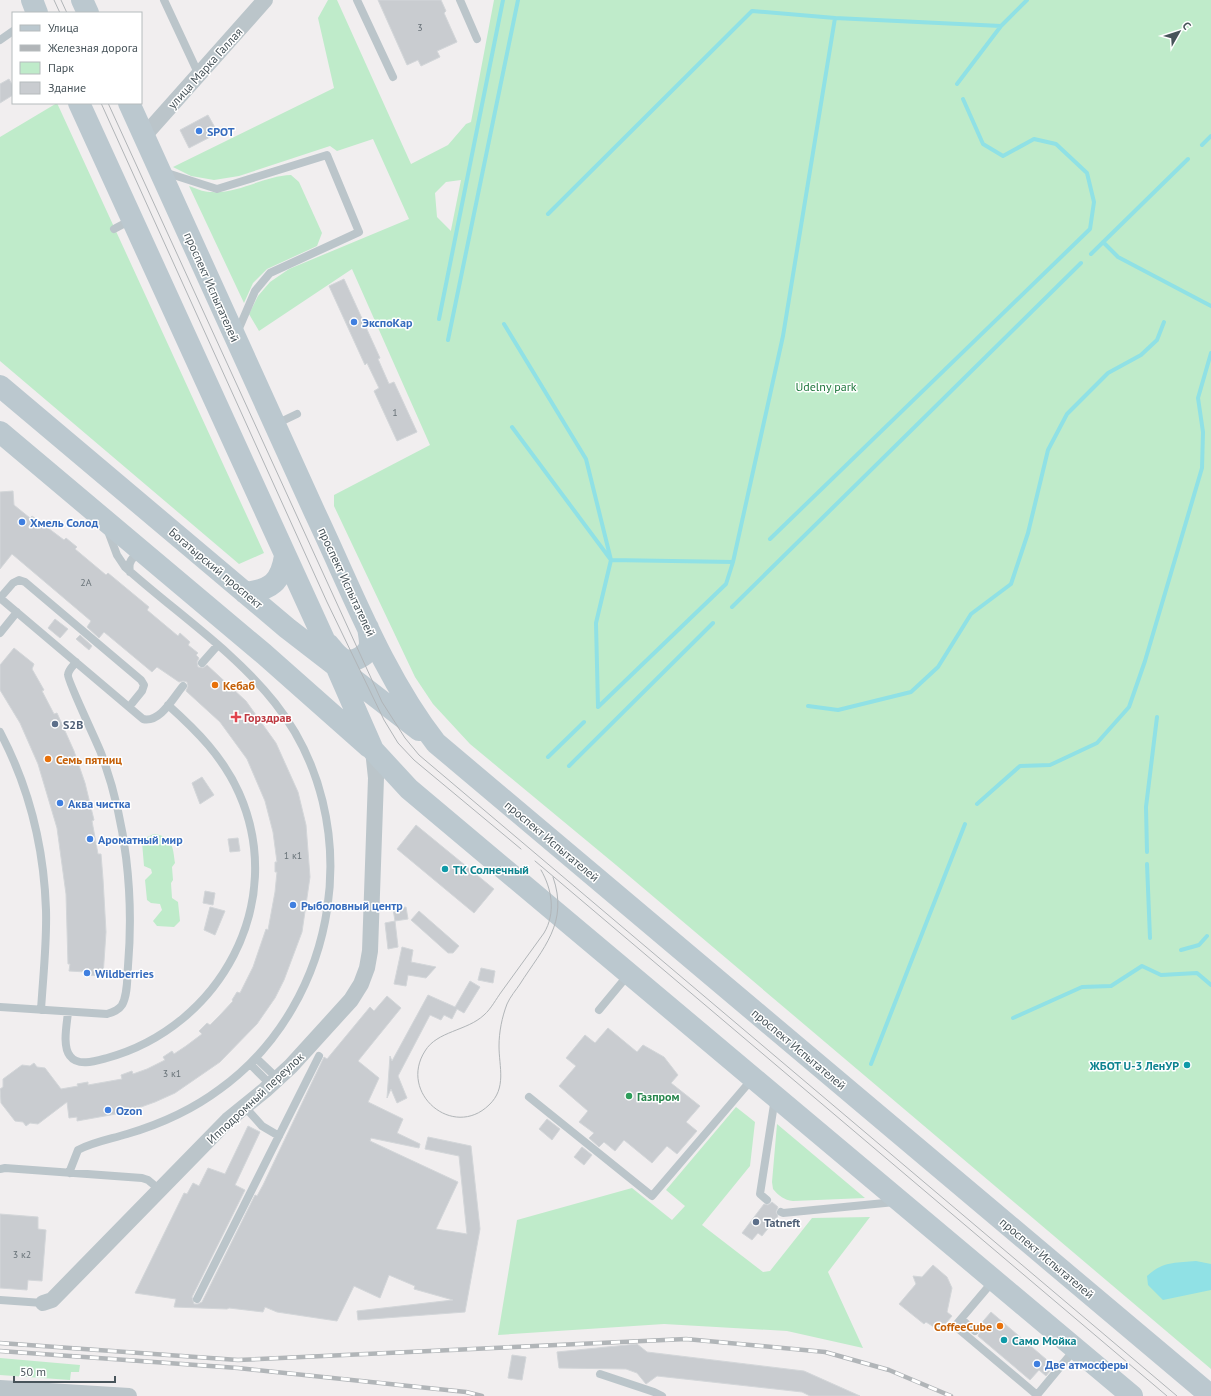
<svg xmlns="http://www.w3.org/2000/svg" width="1211" height="1396" viewBox="0 0 1211 1396" font-family="'PT Sans',sans-serif">
<rect width="100%" height="100%" fill="#f1eeef"/>
<path fill="#bfebca" fill-rule="evenodd" d="M328 0H337L411 164 448 145 466 124 471 122 494 0H1211V1369L616 865 470 744 433 704 415 677 334 506V495L430 445 352 269 259 331 249 314 258 296 270 282 289 269 409 219 373 139 337 151 330 146 239 176 214 180 191 176 173 167 334 88 318 18ZM461 180 451 230V231L437 217 435 193 446 182Z
M57 103 264 553 239 564 0 361V137Z
M291 175 299 182 322 233 317 246 267 269 253 283 244 303 189 186C195 188 203 192 210 192 239 194 263 176 291 175Z
M154 834C173 836 173 848 175 863L172 867 173 880 171 883 172 898 178 902 180 921 174 927 157 926 153 921 162 910 160 904 151 903 147 900 145 880 152 873 151 869 144 866 142 842 147 837Z
M736 1107 755 1122 750 1166 702 1225 763 1272 770 1271 812 1218 870 1217 828 1272 863 1348 787 1331 664 1324 498 1335 517 1220 632 1188 672 1220 685 1206 666 1190Z
M777 1124 865 1198 793 1201C784 1200 779 1196 773 1189L772 1182Z
M0 1358 80 1365 79 1372H71L70 1380 0 1375Z"/>
<path fill="#90e1e5" d="M1196 1261 1211 1264V1290L1163 1300 1148 1285 1147 1276C1163 1261 1176 1263 1196 1261Z"/>
<g fill="none" stroke-linecap="round" stroke-linejoin="round">
<path stroke="#90e1e5" stroke-width="4" d="M957 84 1001 26 1027 0
M1202 145 1211 136
M548 214 752 11 835 18 1001 26
M1103 242 1118 257 1211 306
M1091 254 1188 159
M439 319 503 0
M504 324 586 459 611 560 733 562 783 336 835 18
M448 340 518 0
M512 427 611 560 596 623 598 707
M770 539 1090 229 1094 202 1087 173 1056 144 1034 139 1003 156 983 144 963 99
M732 607 1081 263
M808 706 838 710 911 692 938 667 971 614 1011 584 1028 533 1048 450 1067 414 1108 373 1141 355 1157 340 1164 322
M598 707 726 584 733 562
M548 757 584 722
M569 766 713 623
M977 804 1020 766 1050 765 1097 743 1129 707 1145 661 1202 468 1203 432 1198 398 1211 353
M1147 852 1146 807 1157 717
M1147 864 1150 938
M1181 950 1199 945 1207 936
M1013 1018 1082 987 1111 986 1142 966 1161 975 1197 973 1211 985
M871 1064 965 824"/>
</g>
<path fill="#c9ccd0" stroke="#d3d6d9" d="M378 0H441L446 11 444 13 457 42 437 51 440 57 421 66 418 60 407 65Z
M9 79 13 86V95L0 103V84Z
M208 115 218 133 189 148 180 130Z
M344 279 380 358 378 359 389 384 394 382 417 432 397 441 374 391 379 388 367 363 365 365 329 286Z
M13 491 14 505 30 518 32 516 64 540 66 538 77 547 75 549 106 575 108 573 149 607 147 610 178 636 180 633 190 642 188 645 198 653 196 655 199 658 197 662 198 667 203 668 207 665 246 701 276 743 298 792 306 825 310 877 302 932 284 980 275 998 257 1024 220 1062 175 1093 155 1102 127 1112 77 1121V1117L69 1118 67 1102 38 1124 30 1123 26 1126 23 1122 15 1121 1 1103 0 1089 3 1087V1079L22 1065 30 1066 34 1063 37 1067 45 1068 61 1089 78 1086 77 1084 88 1082V1085L122 1079 121 1075 132 1071 133 1074 147 1069 165 1060 163 1057 172 1051 174 1054 186 1046 202 1034 199 1031 207 1023 210 1025 220 1015 233 1001 232 1000 237 992 240 993 253 967 266 929 268 930 275 892 277 872H275V862H277L273 832 265 801 247 759 220 722 186 691 188 686 187 682 183 681 179 682 157 667 152 672 104 632 99 638 87 627 91 621 12 554 0 569V492Z
M55 619 68 629 60 638 48 628Z
M80 635 92 646 89 650 76 639Z
M14 648 34 664 32 669 44 690 42 691 54 714 57 713 74 751 85 783 94 820 92 821 98 854H101L103 879 106 932 103 976 86 975V972L69 971 70 964H68L66 894 57 828 38 764 20 723 0 690V665Z
M202 777 214 795 200 804 192 783Z
M416 825 494 889 474 913 397 849Z
M238 838 240 851 230 852 228 839Z
M205 891 215 893 213 905 203 903Z
M210 907 225 911 215 935 204 930Z
M406 907 408 919 395 921 393 909Z
M419 911 459 946 453 953H448L411 920Z
M395 921 398 947 388 949 385 923Z
M402 947 413 950 411 962 436 967 426 978 408 975 406 986 394 984Z
M481 968 495 971 493 983 478 980Z
M470 981 480 987 464 1013 457 1009 452 1019 444 1015 441 1020 430 1015 398 1076 407 1098 397 1103 391 1089 387 1098 390 1056 392 1061 428 995 455 1007Z
M387 996 401 1008 358 1061 379 1078 368 1102 403 1119 397 1133 420 1144 419 1148 371 1138 370 1141 458 1182 436 1229 467 1234 459 1156 425 1149 428 1137 471 1146 480 1229 465 1312 358 1320 357 1311 453 1300 414 1289 415 1286 389 1275 380 1298 354 1286 337 1321 277 1312 265 1307 263 1312 229 1308 227 1309 174 1307 176 1299 135 1293 184 1193 187 1194 193 1183 199 1186 208 1168 225 1174 248 1126 260 1132 235 1185 245 1190 192 1297 194 1304H198L202 1302 255 1195 257 1196 263 1185 324 1057 327 1059 370 1007 374 1011Z
M608 1028 637 1052 643 1045 664 1057 678 1075 671 1083 700 1106 686 1122 697 1131 677 1154 667 1146 652 1163 624 1140 615 1151 604 1142 599 1147 589 1138 594 1133 579 1122 588 1111 559 1086 576 1066 566 1058 585 1035 595 1043Z
M547 1119 560 1129 552 1140 539 1129Z
M582 1147 592 1155 584 1165 574 1157Z
M772 1202 778 1207 776 1212 778 1216 762 1236 758 1233 752 1240 742 1233 764 1204 768 1205Z
M0 1214 38 1217V1229L46 1230 42 1281 28 1280 27 1290 0 1288Z
M933 1265 947 1277 952 1288 947 1312 952 1316 941 1329 936 1325 934 1327 926 1322 924 1324 899 1304 916 1284 913 1276 922 1277Z
M991 1312 1054 1366 1046 1376 1039 1370 1030 1380 978 1336 980 1332 978 1327Z
M637 1344 647 1352 804 1371 860 1396H810L802 1392 657 1376 646 1384 637 1373 626 1369 559 1368 557 1352Z
M512 1355 526 1357 522 1380 508 1378Z"/>
<g fill="none" stroke-linecap="round" stroke-linejoin="round">
<path stroke="#bbc5ca" stroke-width="8" d="M164 0 199 75
M357 0 393 77
M460 0 477 39
M0 40 13 31
M164 172 217 189 327 155 359 232 270 273 255 291 237 333
M114 229 131 220
M276 424 297 414
M130 572C128 562 132 556 142 554
M0 598 143 719C160 723 173 698 183 686
M0 598 13 583 19 580 25 582 141 680 144 685 142 691 129 707
M0 633 17 612
M202 663 217 646
M0 732C29 787 44 848 46 910 47 943 43 977 41 1010
M0 1007 107 1014C113 1012 119 1010 122 1005 128 994 127 978 128 966 134 895 126 820 101 753 97 742 67 680 68 675 68 670 73 666 76 662
M599 1010 628 975
M68 1012C67 1024 62 1046 70 1056 78 1067 96 1061 107 1058 220 1027 288 903 239 793 223 757 197 731 168 705
M256 1058 278 1079
M250 1064 271 1085
M529 1097 652 1196 753 1078
M245 1107 262 1126 279 1136
M0 1169 5 1168 142 1178 148 1180 160 1190
M69 1173 78 1150C93 1142 111 1139 127 1134 161 1124 192 1110 220 1089 340 1002 368 821 275 703 233 650 175 612 125 567L117 555 108 531
M767 1200 760 1194 775 1098
M781 1212 783 1213 895 1202
M994 1280 955 1326 1037 1395 1075 1349
M197 1299 319 1056
M0 1300 43 1303
M961 1319 975 1331
M600 1374 654 1392 662 1396"/>
<path stroke="#bbc5ca" stroke-width="16" d="M144 136 265 0
M43 1303 52 1300 228 1120 265 1090 291 1066 351 1000 361 984 367 968 370 951 376 778 373 750
M0 1388 129 1396"/>
<path stroke="#bbc8cf" stroke-width="22" d="M32 0 37 13
M82 0 88 13
M79 103 337 668 373 750 409 789 1132 1396
M129 103C191 240 252 377 315 513 352 591 383 675 436 743L1211 1396
M0 386 287 628 419 730
M0 432 264 654 369 747
M245 593C271 590 281 582 285 556
M329 645C333 650 337 656 343 659 353 664 369 655 370 644 370 639 369 633 368 628"/>
<path stroke="#b1b5b8" stroke-width="1" d="M54 0 60 13
M61 0 67 13
M101 103 327 602 384 720 398 743 414 760 521 849
M108 103 382 702 405 738 419 755 1177 1396
M535 861 1167 1396
M541 870C552 889 556 913 544 933 530 952 516 972 502 991 496 999 491 1009 484 1015 467 1031 437 1031 425 1051 398 1093 453 1140 489 1105 507 1088 499 1067 499 1046 499 1032 502 1017 507 1004 510 997 516 990 520 984 543 948 569 923 553 877"/>
<g stroke="#b1b5b8" stroke-width="4.5">
<path id="rail" d="M0 1343 238 1360 686 1339 825 1352 889 1370 951 1396
M0 1351 238 1368 466 1392 482 1396"/>
</g>
<use href="#rail" stroke="#fff" stroke-width="3" stroke-dasharray="9" stroke-linecap="butt"/>
</g>
<g fill="#3f7fe0" stroke="#fff" stroke-width="1.5">
<circle cx="199" cy="131" r="4"/>
<circle cx="354" cy="322" r="4"/>
<circle cx="22" cy="522" r="4"/>
<circle cx="60" cy="803" r="4"/>
<circle cx="90" cy="839" r="4"/>
<circle cx="293" cy="905" r="4"/>
<circle cx="87" cy="973" r="4"/>
<circle cx="108" cy="1110" r="4"/>
<circle cx="1037" cy="1364" r="4"/>
</g>
<g fill="#e8710a" stroke="#fff" stroke-width="1.5">
<circle cx="215" cy="685" r="4"/>
<circle cx="48" cy="759" r="4"/>
<circle cx="1000" cy="1326" r="4"/>
</g>
<path fill="#e0444e" stroke="#fff" stroke-width="1.5" d="M234 711h4v4h4v4h-4v4h-4v-4h-4v-4h4z"/>
<g fill="#5c6f8a" stroke="#fff" stroke-width="1.5">
<circle cx="55" cy="724" r="4"/>
<circle cx="756" cy="1222" r="4"/>
</g>
<g fill="#0f9aa8" stroke="#fff" stroke-width="1.5">
<circle cx="445" cy="869" r="4"/>
<circle cx="1187" cy="1065" r="4"/>
<circle cx="1004" cy="1340" r="4"/>
</g>
<circle fill="#2e9e5b" stroke="#fff" stroke-width="1.5" cx="629" cy="1096" r="4"/>
<g text-anchor="middle" dominant-baseline="central" stroke-width="3" stroke-linejoin="round" paint-order="stroke">
<g font-size="10" fill="#687278">
<text x="420" y="27">3</text>
<text x="395" y="412">1</text>
<text x="86" y="582">2А</text>
<text x="293" y="855">1 к1</text>
<text x="172" y="1073">3 к1</text>
<text x="22" y="1254">3 к2</text>
</g>
<g font-size="12" fill="#48545a" stroke="#fff">
<text transform="translate(205 68) rotate(-48)">улица Марка Галлая</text>
<text transform="translate(212 287) rotate(66)">проспект Испытателей</text>
<text transform="translate(216 568) rotate(40)">Богатырский проспект</text>
<text transform="translate(347 582) rotate(65)">проспект Испытателей</text>
<text transform="translate(552 841) rotate(40)">проспект Испытателей</text>
<text transform="translate(799 1049) rotate(40)">проспект Испытателей</text>
<text transform="translate(255 1098) rotate(-43)">Ипподромный переулок</text>
<text transform="translate(1047 1258) rotate(40)">проспект Испытателей</text>
</g>
<g font-size="12" font-weight="bold" fill="#366cbe" stroke="#fff" text-anchor="start">
<text x="207" y="131">SPOT</text>
<text x="362" y="322">ЭкспоКар</text>
<text x="30" y="522">Хмель Солод</text>
<text x="68" y="803">Аква чистка</text>
<text x="98" y="839">Ароматный мир</text>
<text x="301" y="905">Рыболовный центр</text>
<text x="95" y="973">Wildberries</text>
<text x="116" y="1110">Ozon</text>
<text x="1045" y="1364">Две атмосферы</text>
</g>
<g font-size="12" fill="#1e763c" stroke="#fff">
<text x="826" y="386">Udelny park</text>
</g>
<g font-size="12" font-weight="bold" fill="#c56008" stroke="#fff" text-anchor="start">
<text x="223" y="685">Кебаб</text>
<text x="56" y="759">Семь пятниц</text>
<text x="992" y="1326" text-anchor="end">CoffeeCube</text>
</g>
<g font-size="12" font-weight="bold" fill="#be3a42" stroke="#fff" text-anchor="start">
<text x="244" y="717">Горздрав</text>
</g>
<g font-size="12" font-weight="bold" fill="#4e5e75" stroke="#fff" text-anchor="start">
<text x="63" y="724">S2B</text>
<text x="764" y="1222">Tatneft</text>
</g>
<g font-size="12" font-weight="bold" fill="#0d838f" stroke="#fff" text-anchor="start">
<text x="453" y="869">ТК Солнечный</text>
<text x="1179" y="1065" text-anchor="end">ЖБОТ U-3 ЛенУР</text>
<text x="1012" y="1340">Само Мойка</text>
</g>
<g font-size="12" font-weight="bold" fill="#27864d" stroke="#fff" text-anchor="start">
<text x="637" y="1096">Газпром</text>
</g>
</g>
<rect x="12" y="12" width="130" height="92" fill="#ffffff" stroke="#b6bbbd"/>
<rect x="20" y="25" width="20" height="6" fill="#bbc8cf" stroke="#b6bbbd"/>
<text x="48" y="32" font-size="12" fill="#48545a">Улица</text>
<rect x="20" y="45" width="20" height="6" fill="#b1b5b8" stroke="#b6bbbd"/>
<text x="48" y="52" font-size="12" fill="#48545a">Железная дорога</text>
<rect x="20" y="62" width="20" height="12" fill="#bfebca" stroke="#b6bbbd"/>
<text x="48" y="72" font-size="12" fill="#48545a">Парк</text>
<rect x="20" y="82" width="20" height="12" fill="#c9ccd0" stroke="#b6bbbd"/>
<text x="48" y="92" font-size="12" fill="#48545a">Здание</text>
<g transform="translate(1179 32) rotate(51)" stroke="#ffffff" stroke-width="3" paint-order="stroke">
<path d="M0-3L7 15L0 10L-7 15Z" fill="#48545a"/>
<text y="-6" font-size="11" font-weight="bold" text-anchor="middle" fill="#48545a">С</text>
</g>
<path d="M14 1376v6h101v-6" fill="none" stroke="#48545a" stroke-width="2"/>
<text x="20" y="1376" font-size="12" fill="#48545a" stroke="#ffffff" stroke-width="3" paint-order="stroke">50 m</text>
</svg>
